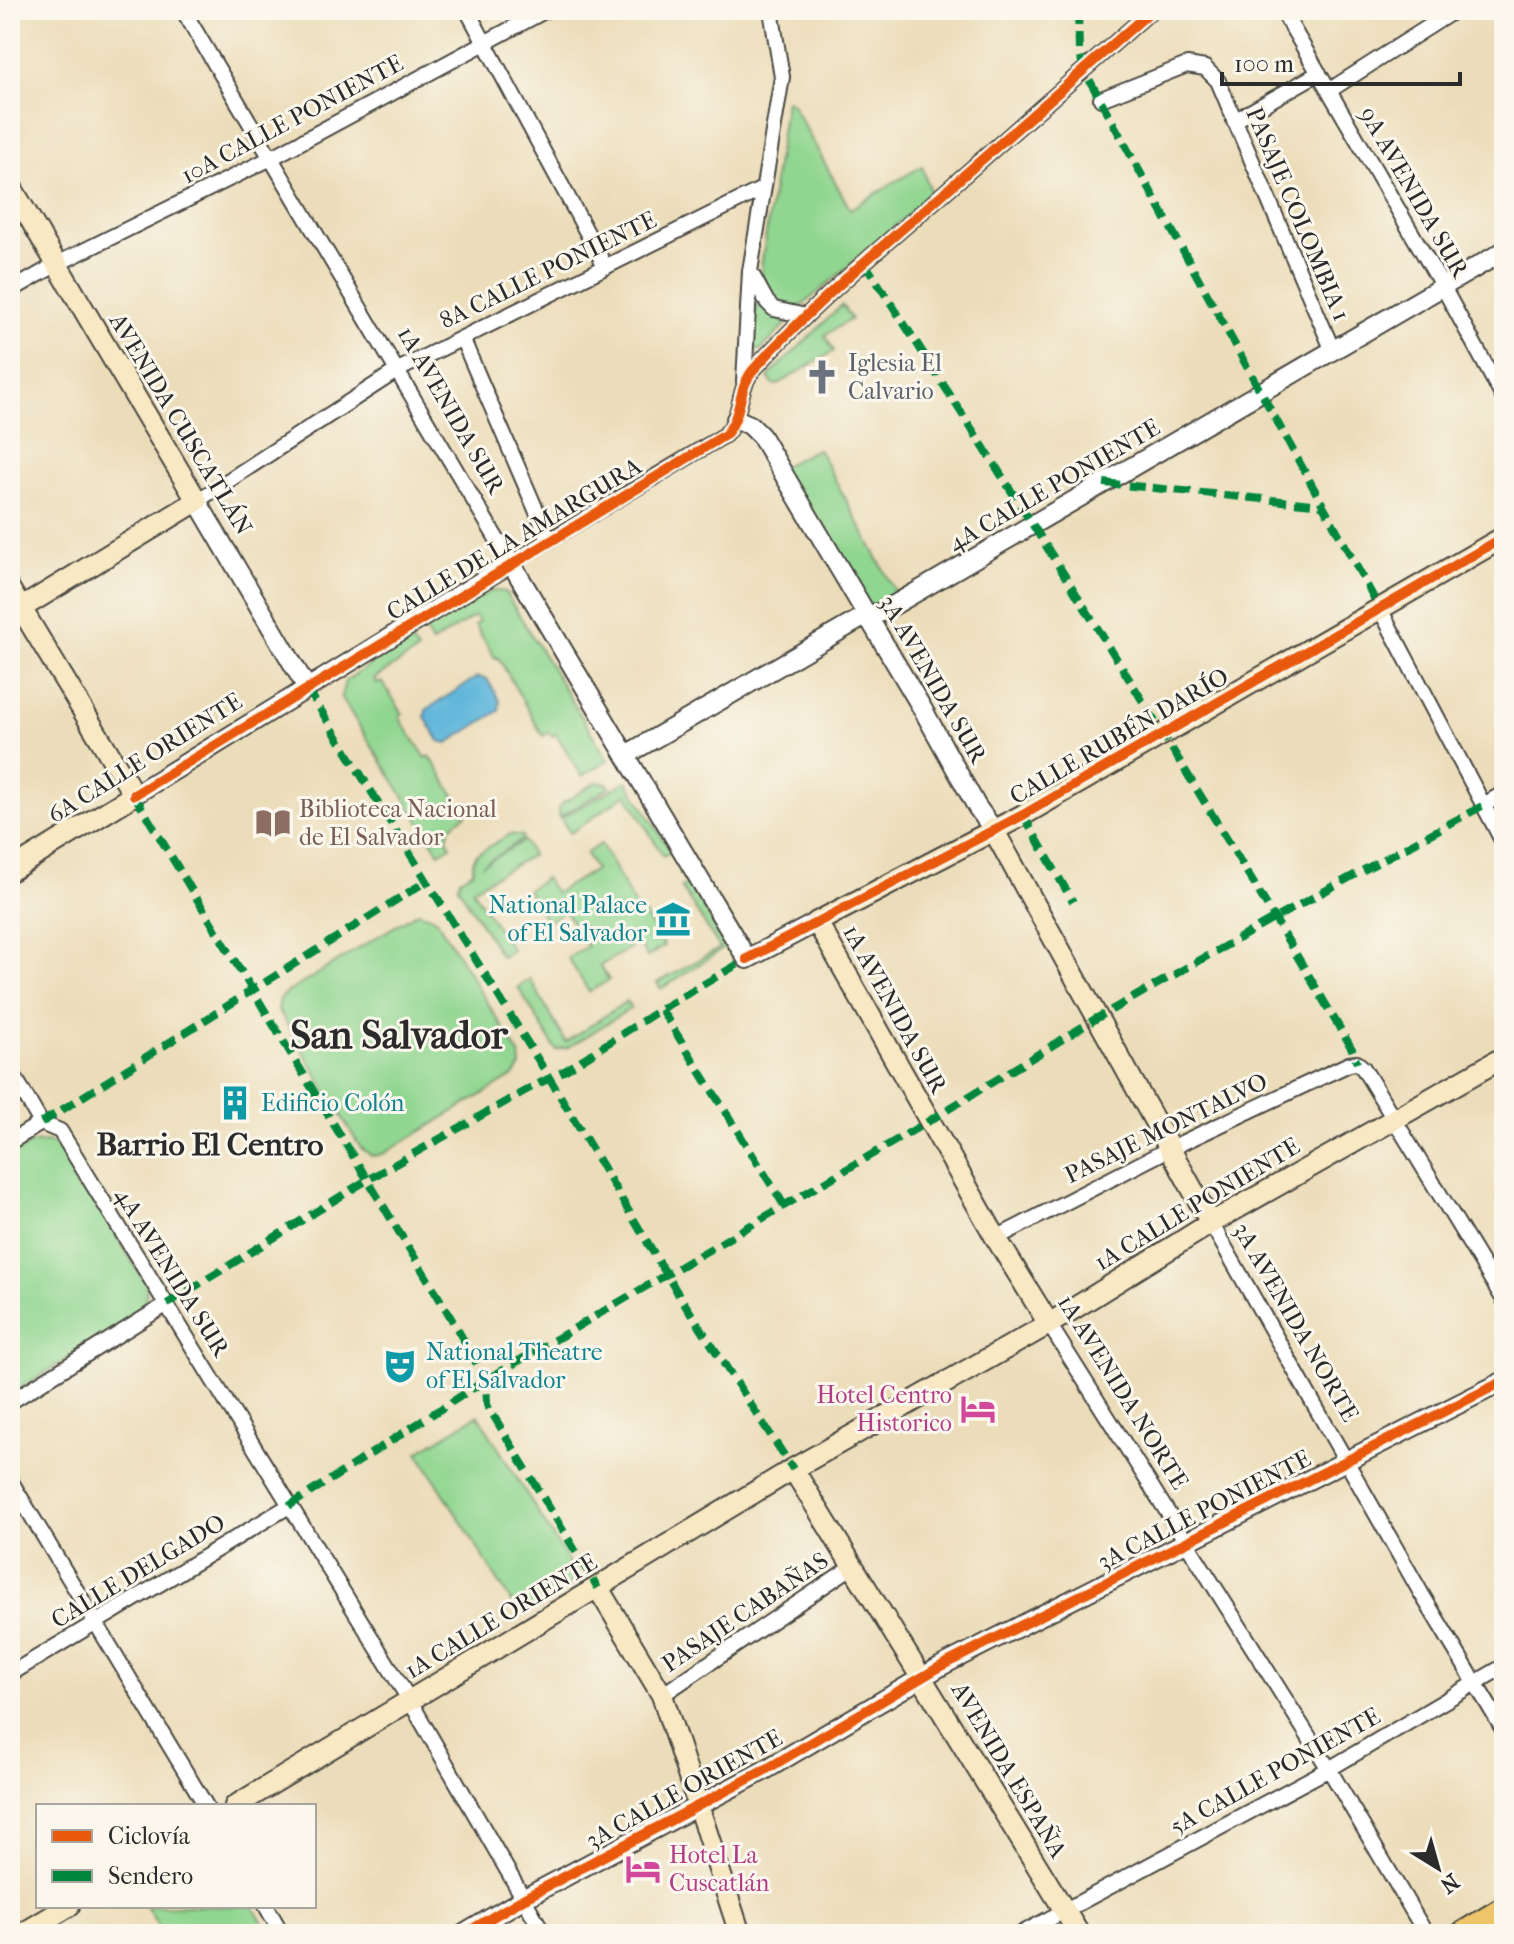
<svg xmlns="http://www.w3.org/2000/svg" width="1514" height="1944" viewBox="0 0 1514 1944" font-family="'IM FELL French Canon',serif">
<rect width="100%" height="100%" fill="#fbf7ec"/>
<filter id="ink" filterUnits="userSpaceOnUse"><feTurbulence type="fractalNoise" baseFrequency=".0125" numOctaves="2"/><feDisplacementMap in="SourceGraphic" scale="16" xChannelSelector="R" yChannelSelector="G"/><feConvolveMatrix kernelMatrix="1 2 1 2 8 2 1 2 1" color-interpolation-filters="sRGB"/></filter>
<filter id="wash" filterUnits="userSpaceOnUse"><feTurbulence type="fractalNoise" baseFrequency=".006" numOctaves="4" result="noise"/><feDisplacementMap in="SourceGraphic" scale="32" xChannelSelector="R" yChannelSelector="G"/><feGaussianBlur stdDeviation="1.8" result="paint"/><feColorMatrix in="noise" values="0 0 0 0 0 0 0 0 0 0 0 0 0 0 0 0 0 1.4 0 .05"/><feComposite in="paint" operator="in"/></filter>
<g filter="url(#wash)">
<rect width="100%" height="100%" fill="#ecddba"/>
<path fill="#90d690" stroke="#5e805e" stroke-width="2" d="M786 100 791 102 850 209 922 166 931 195 803 305C779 314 763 288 761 268Z
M757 300 789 321 761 350H755L752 345Z
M842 305 851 319 825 335 834 351 777 385 773 384 768 377Z
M817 449 820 452 901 602 865 616 779 468Z
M492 590 505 592 608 760 582 776 556 734 552 736 549 732 543 736 498 657 495 658 475 625 479 622 475 616 432 643 425 631Z
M410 640 418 651 374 679 378 684 382 682 403 714 399 717 426 758 430 756 466 815 450 827 447 839 451 846 439 853 341 697 345 681Z
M627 781 671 852 663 856 627 794 570 833 561 818Z
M596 782 608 784 610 787 559 817V808L563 803Z
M510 834 522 836 523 839 482 865 524 841 532 855 472 889 512 950 501 957 458 886 460 879 473 871V861L476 855Z
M601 844 640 915 644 913 664 946 647 957 638 943 600 966 609 980 589 992 568 958 587 946 565 911 547 922 527 890 545 878 555 893 595 870 586 853Z
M689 882 726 947 661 989 657 983 720 948 681 887Z
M418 912 431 916 437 921 520 1056 521 1066 515 1075 383 1154 372 1156 360 1147 278 1009 280 999 288 992Z
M530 979 566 1042 627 1001 631 1008 569 1047 556 1050 518 987Z
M49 1142 63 1149 146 1284C148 1297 144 1309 134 1318L10 1394V1156L33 1143Z
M478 1415 579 1579 520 1616 418 1452Z
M146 1906H253L267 1930 259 1934H163Z"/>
<path fill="#5db5da" stroke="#447082" stroke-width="2" d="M477 677 487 679 500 701 499 711 448 743 439 741 425 717 426 710Z"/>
</g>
<g filter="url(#ink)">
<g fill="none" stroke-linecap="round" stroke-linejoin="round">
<g stroke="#484640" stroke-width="18">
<path id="minor" d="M183 10 511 563 725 435C743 416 737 388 754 369 810 308 874 253 937 199 1009 136 1081 73 1152 10
M467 10 605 266
M771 10 782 77 750 271 767 302 774 309 806 316
M1282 10 1443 287 1504 399
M1330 90 1455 10
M1101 99 1187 65 1205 68 1218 81 1333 351
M1234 121 1319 73
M10 291 57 264 271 158 546 10
M462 338 549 540
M744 382 750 271
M197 501 398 370 762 189
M1380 609 1504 844
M1482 806 1504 793
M10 1069 41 1123 60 1131 410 1701 544 1934
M10 1142 41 1123
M1211 1223 1421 1593 1504 1731
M996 1238 1169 1149 1349 1064 1357 1063 1363 1068 1504 1300
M1049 1324 1329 1769 1426 1934
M10 1402 167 1304
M10 1480 206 1806
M10 1674 289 1506
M662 1695 853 1566
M266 1906 282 1934
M1021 1934 1329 1769 1504 1666"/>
</g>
<g stroke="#484640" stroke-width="22">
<path id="tertiary" d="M736 419 750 425 761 436 922 708 977 807 993 829
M197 501 307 688
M626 755 865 616 882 612 1504 251
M134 795 511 563 747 959 817 922
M464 1934 523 1899 765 1770 943 1665 1504 1381"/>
</g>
<g stroke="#484640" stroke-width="24">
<path id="secondary" d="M10 185 197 501 10 615
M10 590 134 795 10 871
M993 829 1211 1223
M1049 1324 996 1238 817 922 1023 815 1504 537
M793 1469 1079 1934
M598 1588 662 1695 740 1934
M235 1806 793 1469 1049 1324 1211 1223 1504 1057
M22 1934 69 1906"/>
</g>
<g stroke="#484640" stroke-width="28">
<path id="primary" d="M1463 1934 1504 1909"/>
</g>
<use href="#minor" stroke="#fff" stroke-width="14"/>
<use href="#tertiary" stroke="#fff" stroke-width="18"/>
<use href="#secondary" stroke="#f8e8c3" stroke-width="20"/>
<use href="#primary" stroke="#eec569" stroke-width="24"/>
<path stroke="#00873e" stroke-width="8" stroke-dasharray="16 8" stroke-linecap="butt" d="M1078 10 1079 50 1084 70 1380 609
M864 262C1033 521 1196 783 1352 1049L1357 1063
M1104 483 1322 505
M307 688 550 1079 677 1292 793 1469
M134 795 447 1311 486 1380 487 1405 598 1588
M1023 815 1073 902
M661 1009 784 1205
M41 1123 428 880
M167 1304 367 1180 530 1088 566 1070 661 1009 747 959
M289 1506 486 1380 929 1121 1097 1018 1275 918 1482 806"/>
<g stroke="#fbf7ec" stroke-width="15">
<path id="cycleway" d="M134 795 725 435C743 416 737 388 754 369 810 308 874 253 937 199 1009 136 1081 73 1152 10
M747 959 1023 815 1504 537
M464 1934 523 1899 765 1770 943 1665 1504 1381"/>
</g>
<use href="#cycleway" stroke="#e8590c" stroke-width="10"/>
</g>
</g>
<defs>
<g id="church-bare" transform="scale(2.76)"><path d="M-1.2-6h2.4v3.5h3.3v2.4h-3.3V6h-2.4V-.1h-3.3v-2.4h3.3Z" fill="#6b7280" stroke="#fbf7ec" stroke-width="2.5" paint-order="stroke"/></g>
<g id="library-bare" transform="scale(2.76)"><path d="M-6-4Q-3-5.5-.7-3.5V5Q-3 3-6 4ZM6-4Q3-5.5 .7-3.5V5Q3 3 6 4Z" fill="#8d6e63" stroke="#fbf7ec" stroke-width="2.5" paint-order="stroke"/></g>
<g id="museum-bare" transform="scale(2.76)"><path d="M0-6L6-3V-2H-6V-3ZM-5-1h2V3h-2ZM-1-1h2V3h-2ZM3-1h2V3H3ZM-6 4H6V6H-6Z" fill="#0f9aa8" stroke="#fbf7ec" stroke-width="2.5" paint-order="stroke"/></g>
<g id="building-bare" transform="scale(2.76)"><path d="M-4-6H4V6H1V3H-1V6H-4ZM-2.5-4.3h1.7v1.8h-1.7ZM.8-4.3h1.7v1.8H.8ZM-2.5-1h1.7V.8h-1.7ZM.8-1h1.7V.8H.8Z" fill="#0f9aa8" stroke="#fbf7ec" stroke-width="2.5" paint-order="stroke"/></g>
<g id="theatre-bare" transform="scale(2.76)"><path d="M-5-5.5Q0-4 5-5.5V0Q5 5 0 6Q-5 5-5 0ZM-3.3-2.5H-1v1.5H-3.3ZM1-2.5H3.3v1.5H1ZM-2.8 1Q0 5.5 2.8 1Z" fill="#0f9aa8" stroke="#fbf7ec" stroke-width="2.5" paint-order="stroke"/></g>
<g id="hotel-bare" transform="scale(2.76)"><path d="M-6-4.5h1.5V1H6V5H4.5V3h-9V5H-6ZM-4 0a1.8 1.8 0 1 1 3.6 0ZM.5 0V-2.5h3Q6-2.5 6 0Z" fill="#d1479c" stroke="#fbf7ec" stroke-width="2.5" paint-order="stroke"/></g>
</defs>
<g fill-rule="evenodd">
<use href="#church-bare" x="822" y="377"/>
<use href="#library-bare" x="273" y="823"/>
<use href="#museum-bare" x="673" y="919"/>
<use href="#building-bare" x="235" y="1103"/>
<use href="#theatre-bare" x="400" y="1366"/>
<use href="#hotel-bare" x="978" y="1409"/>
<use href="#hotel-bare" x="643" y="1869"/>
</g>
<g text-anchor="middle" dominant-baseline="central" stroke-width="6" stroke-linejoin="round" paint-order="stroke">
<g font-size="24" fill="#2b2b2b" stroke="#fbf7ec">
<text transform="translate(292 119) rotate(-28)">10A CALLE PONIENTE</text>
<text transform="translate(1414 192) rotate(60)">9A AVENIDA SUR</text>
<text transform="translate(1298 214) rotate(67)">PASAJE COLOMBIA 1</text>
<text transform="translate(548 270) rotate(-26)">8A CALLE PONIENTE</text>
<text transform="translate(451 410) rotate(60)">1A AVENIDA SUR</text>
<text transform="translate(181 424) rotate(59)">AVENIDA CUSCATLÁN</text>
<text transform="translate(1054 485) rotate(-30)">4A CALLE PONIENTE</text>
<text transform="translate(514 539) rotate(-31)">CALLE DE LA AMARGURA</text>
<text transform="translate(933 679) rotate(60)">3A AVENIDA SUR</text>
<text transform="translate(1119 736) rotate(-30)">CALLE RUBÉN DARÍO</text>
<text transform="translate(145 758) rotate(-32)">6A CALLE ORIENTE</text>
<text transform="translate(895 1009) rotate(61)">1A AVENIDA SUR</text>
<text transform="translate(1166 1128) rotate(-26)">PASAJE MONTALVO</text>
<text transform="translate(1197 1204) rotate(-31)">1A CALLE PONIENTE</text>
<text transform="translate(172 1272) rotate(58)">4A AVENIDA SUR</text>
<text transform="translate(1296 1322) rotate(60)">3A AVENIDA NORTE</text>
<text transform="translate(1123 1392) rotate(58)">1A AVENIDA NORTE</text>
<text transform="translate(1204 1510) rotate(-27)">3A CALLE PONIENTE</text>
<text transform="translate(138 1571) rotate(-31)">CALLE DELGADO</text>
<text transform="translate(745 1612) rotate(-34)">PASAJE CABAÑAS</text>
<text transform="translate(501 1616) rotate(-31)">1A CALLE ORIENTE</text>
<text transform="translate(1009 1770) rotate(59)">AVENIDA ESPAÑA</text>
<text transform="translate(1275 1771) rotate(-29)">5A CALLE PONIENTE</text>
<text transform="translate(684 1789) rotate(-29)">3A CALLE ORIENTE</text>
</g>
<g font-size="24" fill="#5b616d" stroke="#fbf7ec" text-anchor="start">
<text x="848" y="363">Iglesia El<tspan x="848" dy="28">Calvario</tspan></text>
</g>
<g font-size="24" fill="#785e54" stroke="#fbf7ec" text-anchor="start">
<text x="299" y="809">Biblioteca Nacional<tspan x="299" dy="28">de El Salvador</tspan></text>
</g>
<g font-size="24" fill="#0d838f" stroke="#fbf7ec" text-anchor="start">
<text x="647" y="905" text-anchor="end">National Palace<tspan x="647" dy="28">of El Salvador</tspan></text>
<text x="261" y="1103">Edificio Colón</text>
<text x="426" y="1352">National Theatre<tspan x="426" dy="28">of El Salvador</tspan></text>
</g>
<g font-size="24" fill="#b23c85" stroke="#fbf7ec" text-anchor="end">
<text x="952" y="1395">Hotel Centro<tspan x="952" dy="28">Historico</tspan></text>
<text x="669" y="1855" text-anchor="start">Hotel La<tspan x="669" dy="28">Cuscatlán</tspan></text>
</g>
<g font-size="32" font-weight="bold" fill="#2b2b2b" stroke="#fbf7ec">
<text x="210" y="1144">Barrio El Centro</text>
</g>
<g font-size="40" font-weight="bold" fill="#2b2b2b" stroke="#fbf7ec">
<text x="399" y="1035">San Salvador</text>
</g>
</g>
<rect width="1514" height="1944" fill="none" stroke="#fbf7ec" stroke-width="40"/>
<rect x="36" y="1804" width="280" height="104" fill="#fbf7ec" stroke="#a8a59f" stroke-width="2"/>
<rect x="52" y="1830" width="40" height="12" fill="#e8590c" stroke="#a8a59f" stroke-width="2"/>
<text x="108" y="1844" font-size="24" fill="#2b2b2b">Ciclovía</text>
<rect x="52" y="1870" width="40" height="12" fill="#00873e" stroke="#a8a59f" stroke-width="2"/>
<text x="108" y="1884" font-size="24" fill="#2b2b2b">Sendero</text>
<g transform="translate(1438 1868) rotate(143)" stroke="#fbf7ec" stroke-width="6" paint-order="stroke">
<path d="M0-6L14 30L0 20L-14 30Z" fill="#2b2b2b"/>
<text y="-12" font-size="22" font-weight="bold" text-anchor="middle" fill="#2b2b2b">N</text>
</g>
<path d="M1222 72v12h238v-12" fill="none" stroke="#2b2b2b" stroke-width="4"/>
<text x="1234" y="72" font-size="24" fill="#2b2b2b" stroke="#fbf7ec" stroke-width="6" paint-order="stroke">100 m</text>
</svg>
